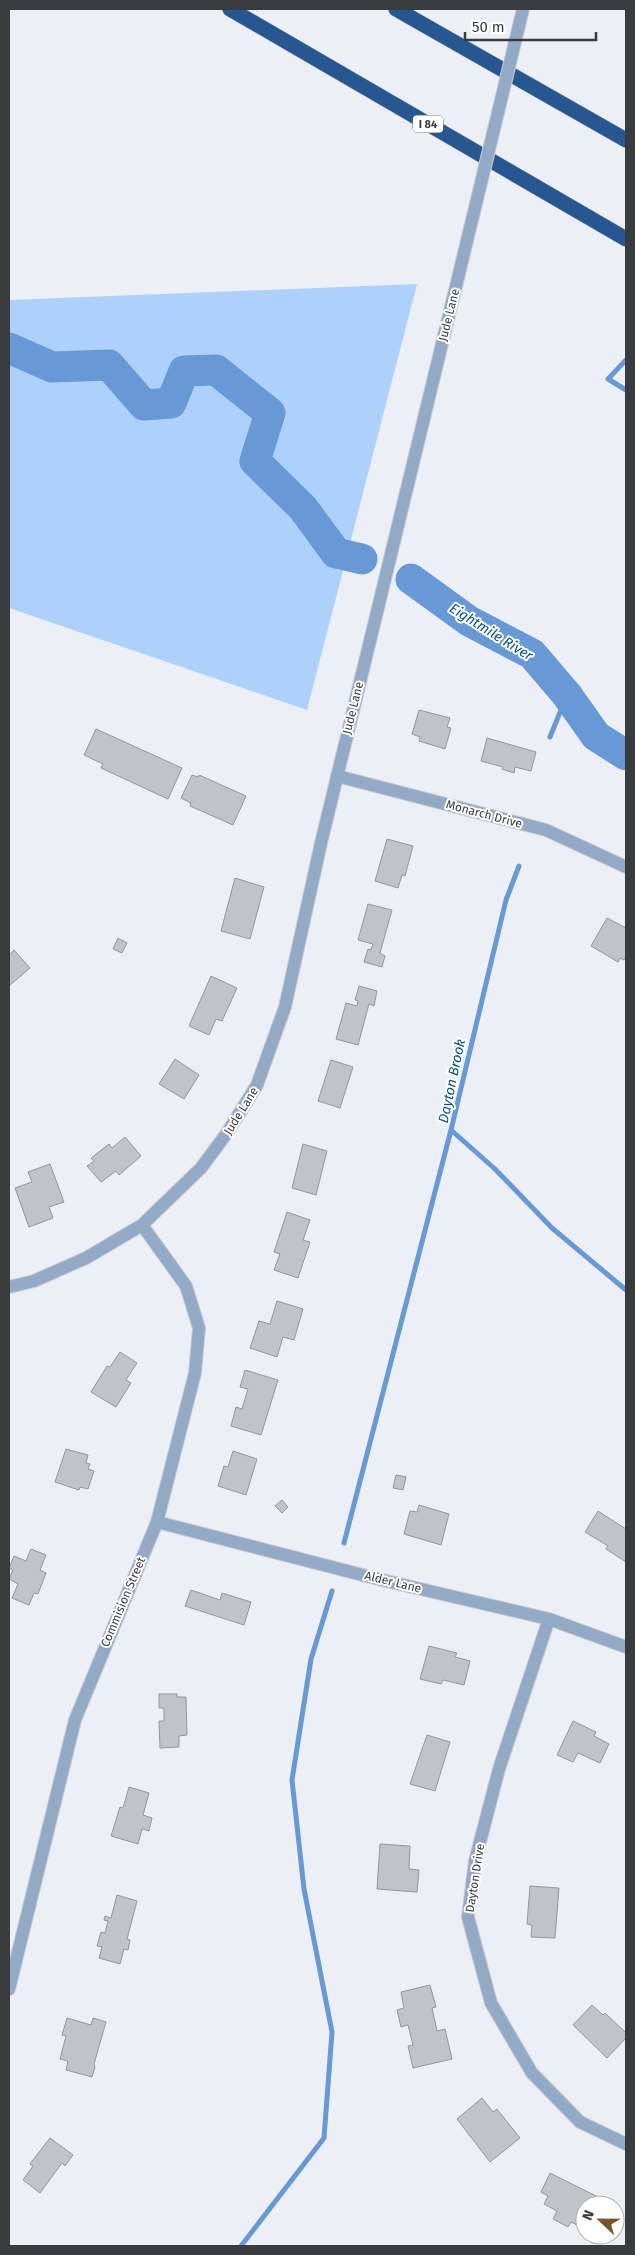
<svg xmlns="http://www.w3.org/2000/svg" width="635" height="2255" viewBox="0 0 635 2255" font-family="'Fira Sans',sans-serif">
<rect width="100%" height="100%" fill="#ecf0f6"/>
<path fill="#aed1fc" d="M417 284 307 710 9 608V300Z"/>
<g fill="none" stroke-linecap="round" stroke-linejoin="round">
<path stroke="#6799d7" stroke-width="5" d="M626 360 608 379 626 390
M550 737 567 695
M519 866 506 900 451 1130 495 1169 552 1228 626 1290
M344 1543 451 1130
M241 2246 324 2138 332 2032 304 1889 292 1780 311 1659 332 1591"/>
<path stroke="#6799d7" stroke-width="31" d="M9 348 52 367 109 365 144 405 171 403 184 371 216 370 270 413 255 461 303 508 336 553 362 559
M411 579 469 621 532 654 567 695 596 736 626 755"/>
</g>
<path fill="#c0c4ca" stroke="#93979d" d="M419 710 450 718 447 727 451 728 445 749 419 741 420 737 412 734Z
M96 729 182 768 168 799 101 768 103 764 84 755Z
M487 738 536 752 531 771 515 767 514 773 502 769 503 767 481 761Z
M192 775 198 777 199 775 246 796 233 825 190 806 191 803 181 798Z
M387 839 413 846 405 876 402 875 398 888 375 881Z
M235 878 264 887 250 939 221 931Z
M368 904 392 910 380 953 385 956 382 967 364 962 368 949 371 950 373 944 358 940Z
M607 918 626 928V955L624 960 620 958 618 962 591 946Z
M118 938 127 943 122 953 113 949Z
M14 950 30 968 9 986V955Z
M211 976 237 988 222 1021 216 1019 209 1035 189 1026Z
M359 986 377 991 374 1006 369 1004 358 1045 336 1039 346 1003 357 1006 358 1001 355 1000Z
M175 1059 199 1075 184 1099 159 1084Z
M331 1060 353 1067 340 1108 318 1101Z
M125 1137 141 1156 119 1175 116 1171 101 1182 87 1166 94 1161 91 1158 109 1144 112 1148Z
M303 1144 327 1151 316 1195 292 1188Z
M50 1164 64 1202 49 1207 53 1218 29 1227 15 1188 32 1182 28 1172Z
M287 1212 310 1220 303 1240 310 1242 298 1278 274 1270 280 1254 274 1252Z
M277 1301 303 1309 294 1340 283 1337 277 1357 250 1348 259 1321 270 1324Z
M120 1352 137 1363 126 1380 131 1383 116 1407 91 1392 107 1366 110 1367Z
M245 1370 278 1380 261 1435 231 1426 236 1407 242 1409 248 1389 240 1387Z
M66 1449 88 1455 86 1463 90 1464 88 1469 94 1471 88 1489 80 1487 79 1490 55 1482Z
M233 1451 257 1459 246 1495 218 1486 224 1466 228 1467Z
M396 1475 406 1477 403 1490 393 1488Z
M282 1500 288 1507 282 1513 275 1506Z
M419 1505 449 1514 441 1545 404 1534 410 1511 417 1512Z
M598 1511 626 1529V1562L606 1549 608 1546 585 1532Z
M31 1549 46 1555 40 1570 46 1573 38 1594 34 1593 29 1605 12 1598 18 1584 9 1579 13 1570 9 1568 14 1556 26 1561Z
M191 1590 220 1600 222 1593 251 1602 244 1625 185 1606Z
M429 1646 457 1653 455 1657 470 1661 464 1685 443 1680 441 1684 420 1679Z
M159 1694H177V1697H186L187 1735 179 1736V1747L160 1748 159 1721H164V1708H159Z
M573 1721 596 1732 594 1736 609 1744 600 1763 578 1753 573 1762 557 1755Z
M427 1735 450 1742 435 1791 410 1784Z
M129 1787 149 1793 143 1815 152 1818 149 1831 142 1829 138 1844 111 1836 120 1807 123 1808Z
M380 1844 410 1846 409 1869 419 1870 417 1892 377 1889Z
M530 1886 559 1888 555 1938 531 1937 532 1925 527 1924Z
M117 1895 137 1901 127 1939 130 1940 128 1950 124 1949 120 1964 99 1958 102 1947 97 1946 101 1932 105 1933 108 1921 104 1920 105 1916 111 1918Z
M430 1985 436 2007 432 2008 437 2031 445 2029 452 2059 413 2068 408 2046 413 2045 408 2025 401 2027 397 2010 404 2008 401 1992Z
M592 2005 603 2015 605 2013 626 2033V2038L607 2058 573 2025Z
M67 2018 91 2025 93 2018 106 2022 94 2064 95 2067 92 2077 66 2070 68 2061 60 2059 66 2036 62 2035Z
M482 2098 493 2112 497 2109 520 2138 490 2162 457 2119Z
M50 2138 73 2155 65 2166 62 2163 40 2193 23 2180 33 2166 30 2164Z
M550 2173 600 2198 597 2205H585V2229L571 2222 568 2227 553 2219 557 2211 544 2204 548 2196 541 2192Z"/>
<g fill="none" stroke-linecap="round" stroke-linejoin="round">
<g stroke="#c8ccd1" stroke-width="14">
<path id="minor" d="M337 776 546 830 626 867
M9 1287 34 1281 86 1258 142 1225 201 1168 227 1133 257 1085 285 1007 321 843 473 216
M157 1522 382 1580 549 1619 626 1647
M549 1619 499 1769 475 1861 468 1917 491 2003 532 2073 580 2122 626 2144
M9 1989 75 1720 157 1522 195 1373 199 1328 186 1286 142 1225"/>
</g>
<g stroke="#c8ccd1" stroke-width="16">
<path id="highway" d="M230 9 626 239
M396 9 626 140"/>
</g>
<use href="#minor" stroke="#93aac6" stroke-width="12"/>
<use href="#highway" stroke="#275790" stroke-width="15"/>
<g stroke="#c8ccd1" stroke-width="14" stroke-linecap="butt">
<path id="minor-bridge" d="M473 216 523 9"/>
</g>
<use href="#minor-bridge" stroke="#93aac6" stroke-width="12"/>
</g>
<g text-anchor="middle" dominant-baseline="central" stroke-width="4" stroke-linejoin="round" paint-order="stroke">
<rect fill="#fff" stroke="#747677" stroke-width="1" x="413" y="115.5" width="30" height="17" rx="4"/>
<g font-size="11" font-weight="bold" fill="#393b3d">
<text x="428" y="124">I 84</text>
</g>
<g font-size="12" fill="#393b3d" stroke="#fff">
<text transform="translate(449 315) rotate(-76)">Jude Lane</text>
<text transform="translate(353 708) rotate(-76)">Jude Lane</text>
<text transform="translate(484 814) rotate(15)">Monarch Drive</text>
<text transform="translate(241 1111) rotate(-58)">Jude Lane</text>
<text transform="translate(393 1582) rotate(14)">Alder Lane</text>
<text transform="translate(123 1602) rotate(-67)">Commision Street</text>
<text transform="translate(475 1878) rotate(-81)">Dayton Drive</text>
</g>
<g font-size="14" font-style="italic" fill="#025099" stroke="#fff">
<text transform="translate(491 632) rotate(32)">Eightmile River</text>
<text transform="translate(452 1081) rotate(-78)">Dayton Brook</text>
</g>
</g>
<rect width="635" height="2255" fill="none" stroke="#393b3d" stroke-width="20"/>
<g transform="translate(600 2220) rotate(292)"><circle r="24" fill="#ffffff" stroke="#b0b1b1"/>
<path d="M0-4L9 19L0 12L-9 19Z" fill="#74562a"/>
<text y="-8" font-size="14" font-weight="bold" text-anchor="middle" fill="#393b3d">N</text>
</g>
<path d="M465 32v8h131v-8" fill="none" stroke="#393b3d" stroke-width="2.5"/>
<text x="472" y="32" font-size="15" fill="#393b3d" stroke="#ffffff" stroke-width="4" paint-order="stroke">50 m</text>
</svg>
